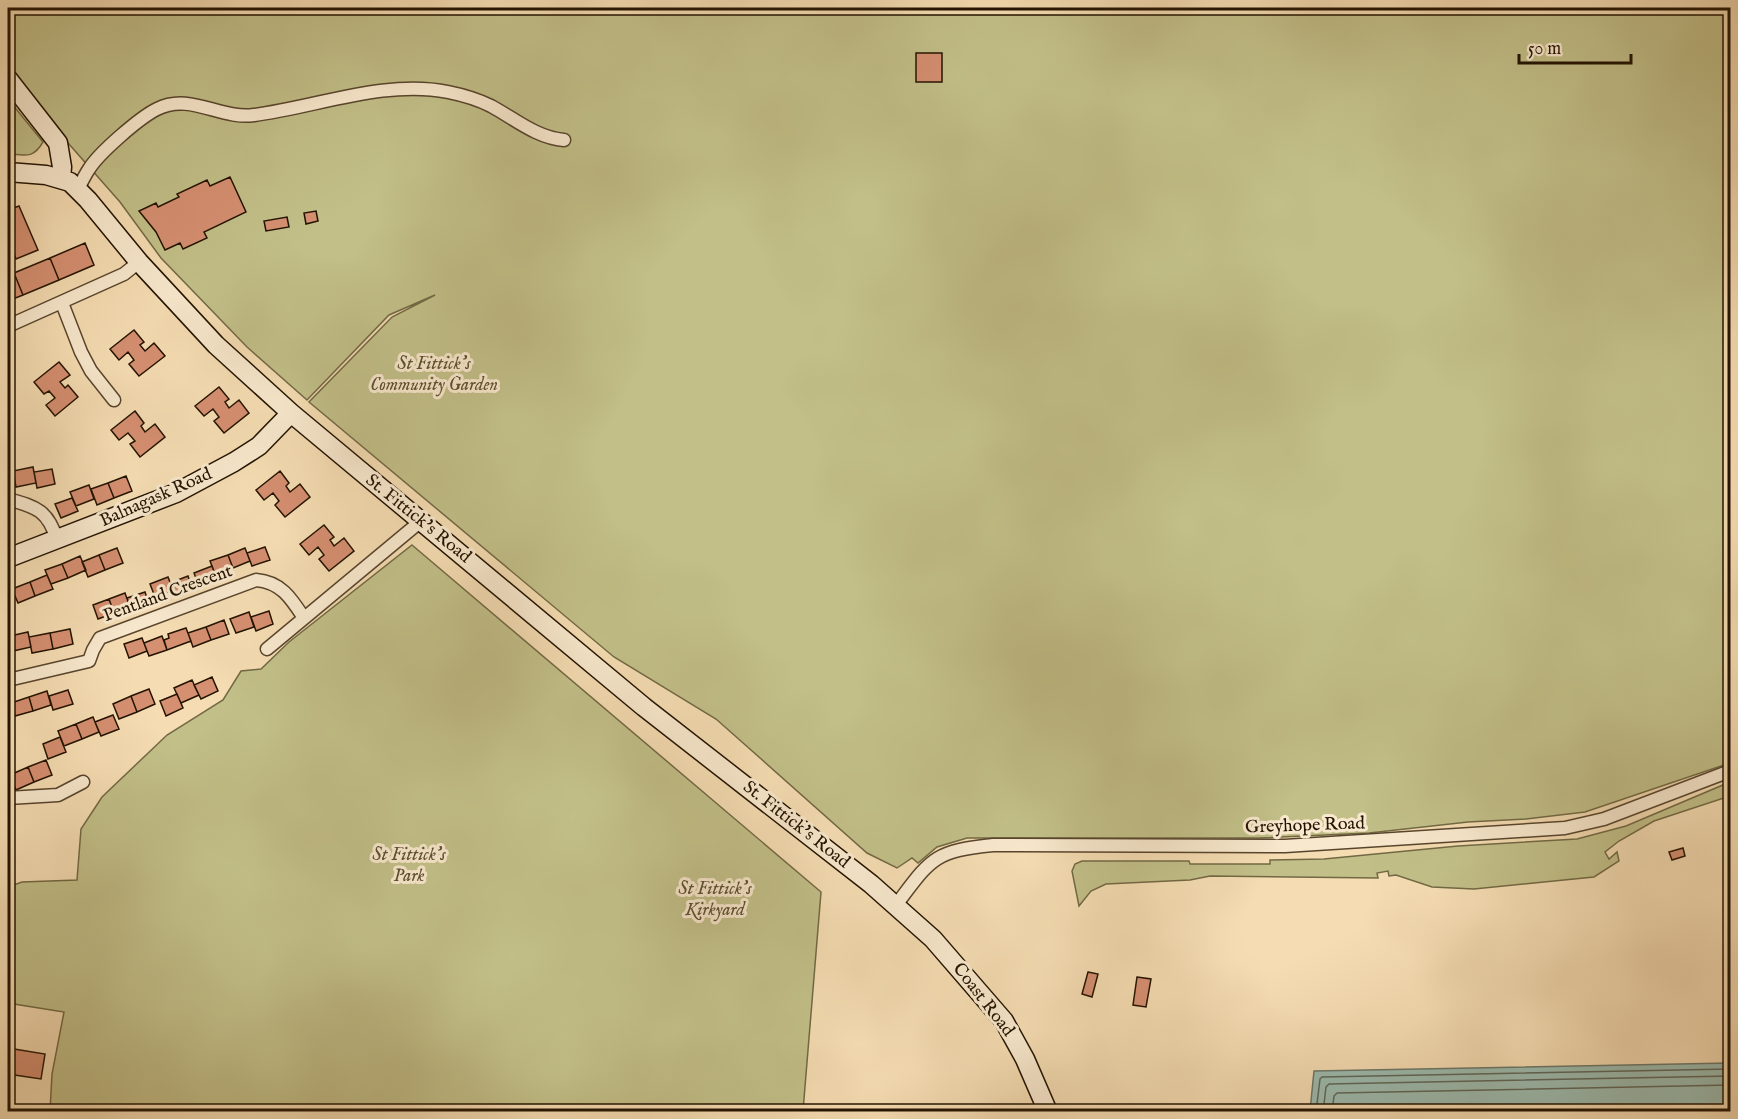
<svg xmlns="http://www.w3.org/2000/svg" width="1738" height="1119" viewBox="0 0 1738 1119" font-family="'IM FELL English',serif">
<rect width="100%" height="100%" fill="#f5dcb2"/>
<filter id="stains"><feTurbulence type="fractalNoise" baseFrequency=".00333" numOctaves="4"/><feColorMatrix values="0 0 0 0 .2 0 0 0 0 .09 0 0 0 0 .02 0 0 0 .5 -.17"/></filter>
<radialGradient id="worn" r=".72"><stop offset=".6" stop-color="#630" stop-opacity="0"/><stop offset="1" stop-color="#630" stop-opacity=".3"/></radialGradient>
<path fill="#c2bf88" stroke="#726944" stroke-width="1.5" d="M8 8H1730V763L1585 812 1526 819 1468 822 1369 833 1260 838H967L937 847 918 863 912 858 897 868 867 853 716 719 614 657 309 402 392 317 435 295 389 315 307 400 247 347 161 258 120 202 61 135 8 66Z
M8 99 43 142C33 159 26 155 8 154Z
M412 545 821 892 803 1111H50L52 1074 64 1012 8 1003V887L22 882 77 880 81 829 102 797 167 735 223 700 241 671 261 669 289 642Z
M1730 782V796L1654 821 1619 841 1605 852 1609 859 1617 852 1619 861 1594 877 1474 889 1432 887 1396 875 1389 876 1388 871 1377 873 1378 878 1210 876 1190 880 1106 884 1091 891 1079 906 1072 871 1075 864 1082 861H1189L1190 864H1270V860L1324 859 1458 846 1577 839 1626 826Z"/>
<path fill="#9cbbaf" stroke="#6c7869" stroke-width="1.5" d="M1730 1063V1111H1310L1314 1071Z"/>
<g fill="none" stroke-linecap="round" stroke-linejoin="round">
<path stroke="#606758" stroke-width="1.5" d="M1316 1112 1320 1079 1322 1077 1730 1069
M1323 1112 1326 1087 1329 1084 1730 1076
M1332 1112 1334 1096 1337 1093 1730 1085"/>
</g>
<path fill="#d58f71" stroke="#231301" stroke-width="1.5" d="M916 53H942V82H916Z
M230 177 246 212 204 232 207 238 183 249 180 243 165 250 156 232 139 211 156 203 158 207 179 197 177 194 207 180 210 186Z
M19 206 38 250 16 259 8 238V210Z
M316 211 318 221 306 224 304 213Z
M287 217 289 227 266 231 264 221Z
M85 243 94 265 59 280 50 258Z
M50 258 59 280 23 295 14 273Z
M14 273 23 295 8 301V276Z
M134 330 144 342 140 345 145 351 154 343 165 356 139 376 129 364 134 360 128 352 119 360 110 349Z
M59 362 70 375 60 382 65 388 68 385 78 397 55 416 46 405 55 398 49 391 44 394 34 382Z
M219 387 229 399 225 402 229 408 239 400 249 413 224 433 214 421 219 417 213 409 204 416 195 406Z
M135 411 144 423 141 426 145 432 155 424 165 437 140 457 130 444 135 441 128 433 119 440 111 430Z
M33 467 36 483 16 487 13 471Z
M52 469 55 484 37 488 34 472Z
M280 471 289 483 286 486 290 492 300 484 310 497 285 517 275 505 279 501 273 493 264 500 256 490Z
M126 476 132 491 114 498 108 483Z
M108 483 114 498 97 505 91 489Z
M89 485 94 499 76 506 70 492Z
M72 498 78 511 61 518 55 504Z
M324 525 334 537 330 540 334 546 344 538 354 551 329 571 319 559 324 555 318 547 309 555 300 544Z
M265 547 270 560 252 566 247 553Z
M117 548 123 563 105 570 99 555Z
M245 548 250 561 233 568 228 555Z
M99 555 105 570 88 577 82 562Z
M228 555 233 568 215 574 210 561Z
M80 556 86 570 68 578 62 564Z
M62 564 68 578 51 584 45 570Z
M212 566 217 579 199 586 194 573Z
M47 575 53 589 35 596 30 582Z
M188 576 192 589 175 595 170 583Z
M168 577 173 590 155 597 150 584Z
M30 582 35 596 18 603 12 589Z
M145 592 149 604 132 611 127 598Z
M125 593 130 607 114 613 109 599Z
M109 599 114 613 98 619 93 605Z
M269 611 273 624 256 631 251 617Z
M249 612 254 627 236 633 230 619Z
M224 620 229 634 211 640 206 627Z
M206 627 211 640 193 647 188 633Z
M186 628 191 641 167 650 164 640 169 638 168 634Z
M70 629 73 644 53 649 50 633Z
M28 632 31 647 13 651 10 636Z
M50 633 53 649 32 653 29 637Z
M162 636 167 650 149 656 144 643Z
M142 638 147 651 129 658 124 644Z
M212 677 218 691 201 699 194 685Z
M192 680 199 695 181 703 174 688Z
M149 689 155 704 137 712 131 696Z
M68 690 73 704 53 710 49 696Z
M47 691 51 705 33 711 29 697Z
M177 694 183 708 166 716 160 701Z
M131 696 137 712 119 719 113 704Z
M29 697 33 711 15 716 11 703Z
M113 715 119 729 101 736 95 722Z
M93 717 99 732 82 739 76 724Z
M76 724 82 739 64 746 58 731Z
M60 737 66 752 48 759 43 744Z
M46 760 52 775 34 782 28 767Z
M28 767 34 782 16 790 10 775Z
M1683 848 1685 856 1672 860 1669 852Z
M1088 972 1098 974 1092 997 1082 994Z
M1137 977 1151 979 1146 1007 1133 1005Z
M8 1048 45 1054 41 1079 8 1074Z"/>
<g fill="none" stroke-linecap="round" stroke-linejoin="round">
<g stroke="#58452d" stroke-width="15">
<path id="street" d="M78 189C81 183 85 175 89 169 99 153 139 118 157 109 190 92 221 120 254 115 316 107 386 79 448 92 463 95 477 99 491 106 515 119 537 138 564 140
M62 303 81 352 91 371 114 400
M8 326 124 274 139 262
M8 499C36 507 48 510 57 540
M267 649 421 521
M8 680 89 661 93 650 100 638 256 580C281 582 291 598 304 618
M8 798 58 795 83 782
M896 905C931 859 933 851 993 845L1285 846 1565 828 1604 819 1730 771"/>
</g>
<g stroke="#231301" stroke-width="21">
<path id="secondary" d="M8 79 58 143 62 167 61 178
M8 172 46 175 70 182 88 200 139 262 216 345 291 413 644 707 871 884 933 939 1004 1021 1025 1059 1048 1112
M8 558 176 493 234 462 259 446 291 413"/>
</g>
<use href="#street" stroke="#f8e8cd" stroke-width="12"/>
<use href="#secondary" stroke="#f8e8cd" stroke-width="18"/>
</g>
<g text-anchor="middle" dominant-baseline="central" stroke-width="6" stroke-linejoin="round" paint-order="stroke">
<g font-size="18" font-style="italic" fill="#5b4f30" stroke="#f8e8cd">
<text x="434" y="364">St Fittick's<tspan x="434" dy="21">Community Garden</tspan></text>
<text x="409" y="855">St Fittick's<tspan x="409" dy="21">Park</tspan></text>
<text x="715" y="889">St Fittick's<tspan x="715" dy="21">Kirkyard</tspan></text>
</g>
<g font-size="18" fill="#231301" stroke="#f8e8cd">
<text transform="translate(156 498) rotate(-24)">Balnagask Road</text>
<text transform="translate(418 519) rotate(39)">St. Fittick's Road</text>
<text transform="translate(168 594) rotate(-20)">Pentland Crescent</text>
<text transform="translate(796 825) rotate(38)">St. Fittick's Road</text>
<text transform="translate(1305 826) rotate(-2)">Greyhope Road</text>
<text transform="translate(983 1000) rotate(52)">Coast Road</text>
</g>
</g>
<rect width="1738" height="1119" fill="none" stroke="#f5dcb2" stroke-width="30"/>
<rect x="9" y="9" width="1720" height="1101" fill="none" stroke="#231301" stroke-width="3"/>
<rect x="15" y="15" width="1708" height="1089" fill="none" stroke="#231301" stroke-width="1.5"/>
<path d="M1519 54v9h112v-9" fill="none" stroke="#231301" stroke-width="3"/>
<text x="1528" y="54" font-size="18" fill="#231301" stroke="#f8e8cd" stroke-width="4.5" paint-order="stroke">50 m</text>
<rect width="100%" height="100%" filter="url(#stains)"/>
<rect width="100%" height="100%" fill="url(#worn)"/>
</svg>
